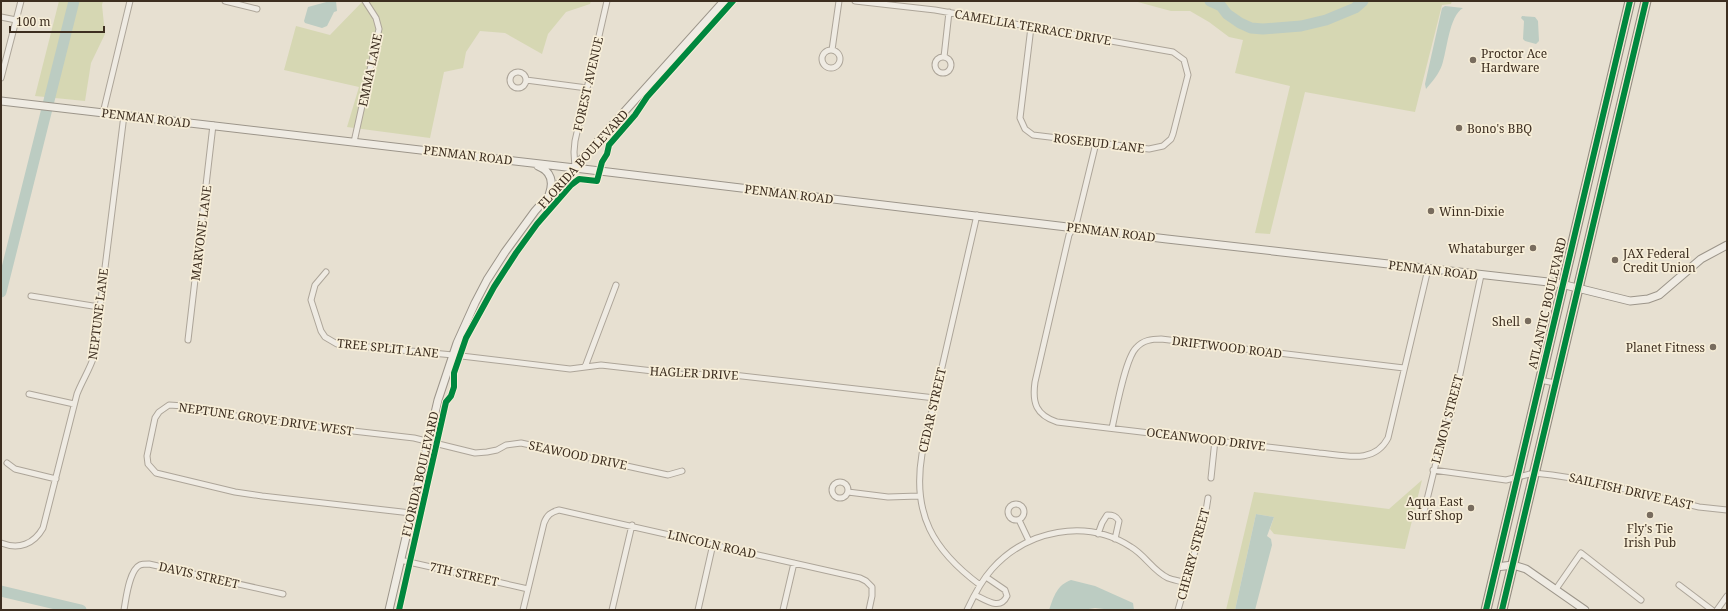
<svg xmlns="http://www.w3.org/2000/svg" width="1728" height="611" viewBox="0 0 1728 611" font-family="'Noto Serif',serif">
<rect width="100%" height="100%" fill="#e7e0d1"/>
<path fill="#d6d7b3" d="M59 1H103L102 5 105 34 91 63 85 101 35 96Z
M363 1H591L590 4 566 12 548 34 542 54 505 33 480 31 466 52 463 68 444 72 430 138 347 127 359 87 284 70 296 26 330 35Z
M1134 1H1452L1451 4 1442 5 1415 112 1305 92 1270 234 1255 233 1290 86 1235 73 1243 40 1229 37 1209 22 1190 11H1171Z
M1422 480 1405 549 1274 534 1270 529 1274 517 1256 514 1235 610H1226L1254 492 1389 509Z"/>
<path fill="#bcccc2" d="M330 1H336L337 11 334 12 327 26 322 28 305 23 304 21 308 7Z
M1445 6 1463 8C1449 16 1447 51 1442 65 1439 74 1432 82 1426 89L1425 84 1442 8Z
M1522 16 1535 17 1538 21 1539 41 1536 44 1525 41 1523 39 1524 21 1521 18Z
M1256 514 1274 517 1267 536 1271 539 1272 545 1255 610H1235Z
M1071 580 1095 586 1133 603 1134 610H1113L1095 608 1082 610H1049C1054 596 1057 585 1071 580Z"/>
<g fill="none" stroke-linecap="round" stroke-linejoin="round">
<path stroke="#bcccc2" stroke-width="11" d="M1210 1 1221 6 1227 14 1240 23 1251 28 1263 29 1301 26 1326 20 1355 8 1363 1
M1 292 74 1
M1 591 81 610"/>
<g stroke="#ada599" stroke-width="7">
<path id="street" d="M225 1 257 9
M855 1 935 10 1173 52 1184 60 1188 75 1173 134 1171 139 1163 146 1149 149 1033 135 1025 129 1020 118 1031 27
M1 17 16 20
M832 50 839 1
M822 59a9 9 0 1 1 18 0a9 9 0 1 1-18 0Z
M935 65a8 8 0 1 1 16 0a8 8 0 1 1-16 0Z
M944 57 949 12
M510 80a8 8 0 1 1 16 0a8 8 0 1 1-16 0Z
M1 78 21 1
M526 80 587 88
M103 113 130 1
M354 142 379 29 376 18 365 1
M1096 143 1077 221 1069 235 1035 382C1032 403 1036 415 1057 422L1319 453C1344 455 1374 465 1388 438L1428 269
M575 168 574 152 575 141 607 1
M977 215 922 454C912 514 933 550 980 585
M326 272 315 285 311 300 321 331 325 337 337 344 453 355 570 369 601 365 679 374 733 375 935 398
M31 296 99 307
M188 340 213 125
M585 367 616 285
M1540 380 1555 383
M29 394 74 404
M1112 428C1116 411 1125 359 1136 348 1143 340 1152 339 1161 339L1404 368
M7 463 15 469 56 479
M1433 470 1506 480 1534 473 1552 475 1591 481 1699 507 1727 510
M1211 478 1215 440
M832 490a8 8 0 1 1 16 0a8 8 0 1 1-16 0Z
M848 492 888 497 919 496
M1008 512a8 8 0 1 1 16 0a8 8 0 1 1-16 0Z
M411 513 262 496 235 492 156 473 148 464 147 456 155 418 159 412 169 405 184 406 257 420 414 438 475 453 487 452 497 450 506 445 521 443 668 475 682 471
M1423 516 1441 442 1453 407 1481 275
M1019 520 1029 541
M1098 534 1102 523 1107 515C1113 515 1116 516 1119 521L1115 539
M1 543C19 550 34 544 43 528L77 394C82 381 90 369 94 356L124 115
M400 560 528 589
M1679 585 1712 610
M1556 589 1581 553 1641 600
M975 595C986 600 1000 611 1007 596L1005 590 986 577
M124 610C126 599 129 570 140 565 142 564 147 564 149 564L283 594
M523 610 544 523C547 515 551 512 559 510L860 578 866 581 872 587V596L869 610
M612 610 632 525
M698 610 713 544
M783 610 794 563
M967 610C974 595 981 581 992 569 1027 530 1086 518 1131 547 1145 555 1153 571 1168 578 1173 580 1180 581 1186 583
M1178 610 1205 517 1208 498
M1717 610 1727 596"/>
</g>
<g stroke="#9c958a" stroke-width="9">
<path id="secondary" d="M1 101 575 168 1167 239 1557 283 1630 301 1648 299 1659 295 1701 259 1727 245
M538 166C551 171 554 182 549 195
M1496 567 1513 565 1526 569 1585 610
M389 610 438 400 457 343 475 303 487 280 505 252 535 211 724 1"/>
</g>
<g stroke="#928b80" stroke-width="11">
<path id="highway" d="M1486 610 1630 1
M1502 610 1646 1"/>
</g>
<use href="#street" stroke="#efebe3" stroke-width="5"/>
<use href="#secondary" stroke="#efebe3" stroke-width="7"/>
<use href="#highway" stroke="#dad1c2" stroke-width="9"/>
<g stroke="#f7eed8" stroke-width="8">
<path id="cycleway" d="M399 610 446 402 451 396 454 387V373L466 338 494 287 516 253 537 224 571 185 579 179 597 181 602 162 607 154 609 145 635 115 647 97 733 1
M1486 610 1630 1
M1502 610 1646 1"/>
</g>
<use href="#cycleway" stroke="#00873e" stroke-width="6"/>
</g>
<g fill="#786c5e" stroke="#f7eed8" stroke-width="1.5">
<circle cx="1473" cy="60" r="4"/>
<circle cx="1459" cy="128" r="4"/>
<circle cx="1431" cy="211" r="4"/>
<circle cx="1533" cy="248" r="4"/>
<circle cx="1615" cy="260" r="4"/>
<circle cx="1528" cy="321" r="4"/>
<circle cx="1713" cy="347" r="4"/>
<circle cx="1471" cy="508" r="4"/>
<circle cx="1650" cy="515" r="4"/>
</g>
<g text-anchor="middle" dominant-baseline="central" stroke-width="3.5" stroke-linejoin="round" paint-order="stroke">
<g font-size="12" fill="#3d2e20" stroke="#f7eed8">
<text transform="translate(1033 27) rotate(10)">CAMELLIA TERRACE DRIVE</text>
<text transform="translate(370 70) rotate(-78)">EMMA LANE</text>
<text transform="translate(588 84) rotate(-77)">FOREST AVENUE</text>
<text transform="translate(146 118) rotate(7)">PENMAN ROAD</text>
<text transform="translate(1099 143) rotate(7)">ROSEBUD LANE</text>
<text transform="translate(468 155) rotate(7)">PENMAN ROAD</text>
<text transform="translate(583 159) rotate(-48)">FLORIDA BOULEVARD</text>
<text transform="translate(789 194) rotate(7)">PENMAN ROAD</text>
<text transform="translate(1111 232) rotate(7)">PENMAN ROAD</text>
<text transform="translate(201 233) rotate(-83)">MARVONE LANE</text>
<text transform="translate(1433 270) rotate(7)">PENMAN ROAD</text>
<text transform="translate(1547 303) rotate(-77)">ATLANTIC BOULEVARD</text>
<text transform="translate(98 314) rotate(-83)">NEPTUNE LANE</text>
<text transform="translate(1227 347) rotate(7)">DRIFTWOOD ROAD</text>
<text transform="translate(388 348) rotate(6)">TREE SPLIT LANE</text>
<text transform="translate(694 373) rotate(3)">HAGLER DRIVE</text>
<text transform="translate(932 410) rotate(-77)">CEDAR STREET</text>
<text transform="translate(266 419) rotate(8)">NEPTUNE GROVE DRIVE WEST</text>
<text transform="translate(1447 419) rotate(-75)">LEMON STREET</text>
<text transform="translate(1206 439) rotate(7)">OCEANWOOD DRIVE</text>
<text transform="translate(578 455) rotate(12)">SEAWOOD DRIVE</text>
<text transform="translate(420 474) rotate(-77)">FLORIDA BOULEVARD</text>
<text transform="translate(1631 491) rotate(13)">SAILFISH DRIVE EAST</text>
<text transform="translate(712 544) rotate(13)">LINCOLN ROAD</text>
<text transform="translate(1193 554) rotate(-75)">CHERRY STREET</text>
<text transform="translate(464 574) rotate(13)">7TH STREET</text>
<text transform="translate(199 575) rotate(13)">DAVIS STREET</text>
</g>
<g font-size="12" fill="#3d2e20" stroke="#f7eed8" text-anchor="start">
<text x="1481" y="53">Proctor Ace<tspan x="1481" dy="14">Hardware</tspan></text>
<text x="1467" y="128">Bono's BBQ</text>
<text x="1439" y="211">Winn-Dixie</text>
<text x="1525" y="248" text-anchor="end">Whataburger</text>
<text x="1623" y="253">JAX Federal<tspan x="1623" dy="14">Credit Union</tspan></text>
<text x="1520" y="321" text-anchor="end">Shell</text>
<text x="1705" y="347" text-anchor="end">Planet Fitness</text>
<text x="1463" y="501" text-anchor="end">Aqua East<tspan x="1463" dy="14">Surf Shop</tspan></text>
<text x="1650" y="528" text-anchor="middle">Fly's Tie<tspan x="1650" dy="14">Irish Pub</tspan></text>
</g>
</g>
<rect width="1728" height="611" fill="none" stroke="#3d2e20" stroke-width="4"/>
<path d="M10 26v6h94v-6" fill="none" stroke="#3d2e20" stroke-width="2"/>
<text x="16" y="26" font-size="12" fill="#3d2e20" stroke="#f7eed8" stroke-width="3" paint-order="stroke">100 m</text>
</svg>
